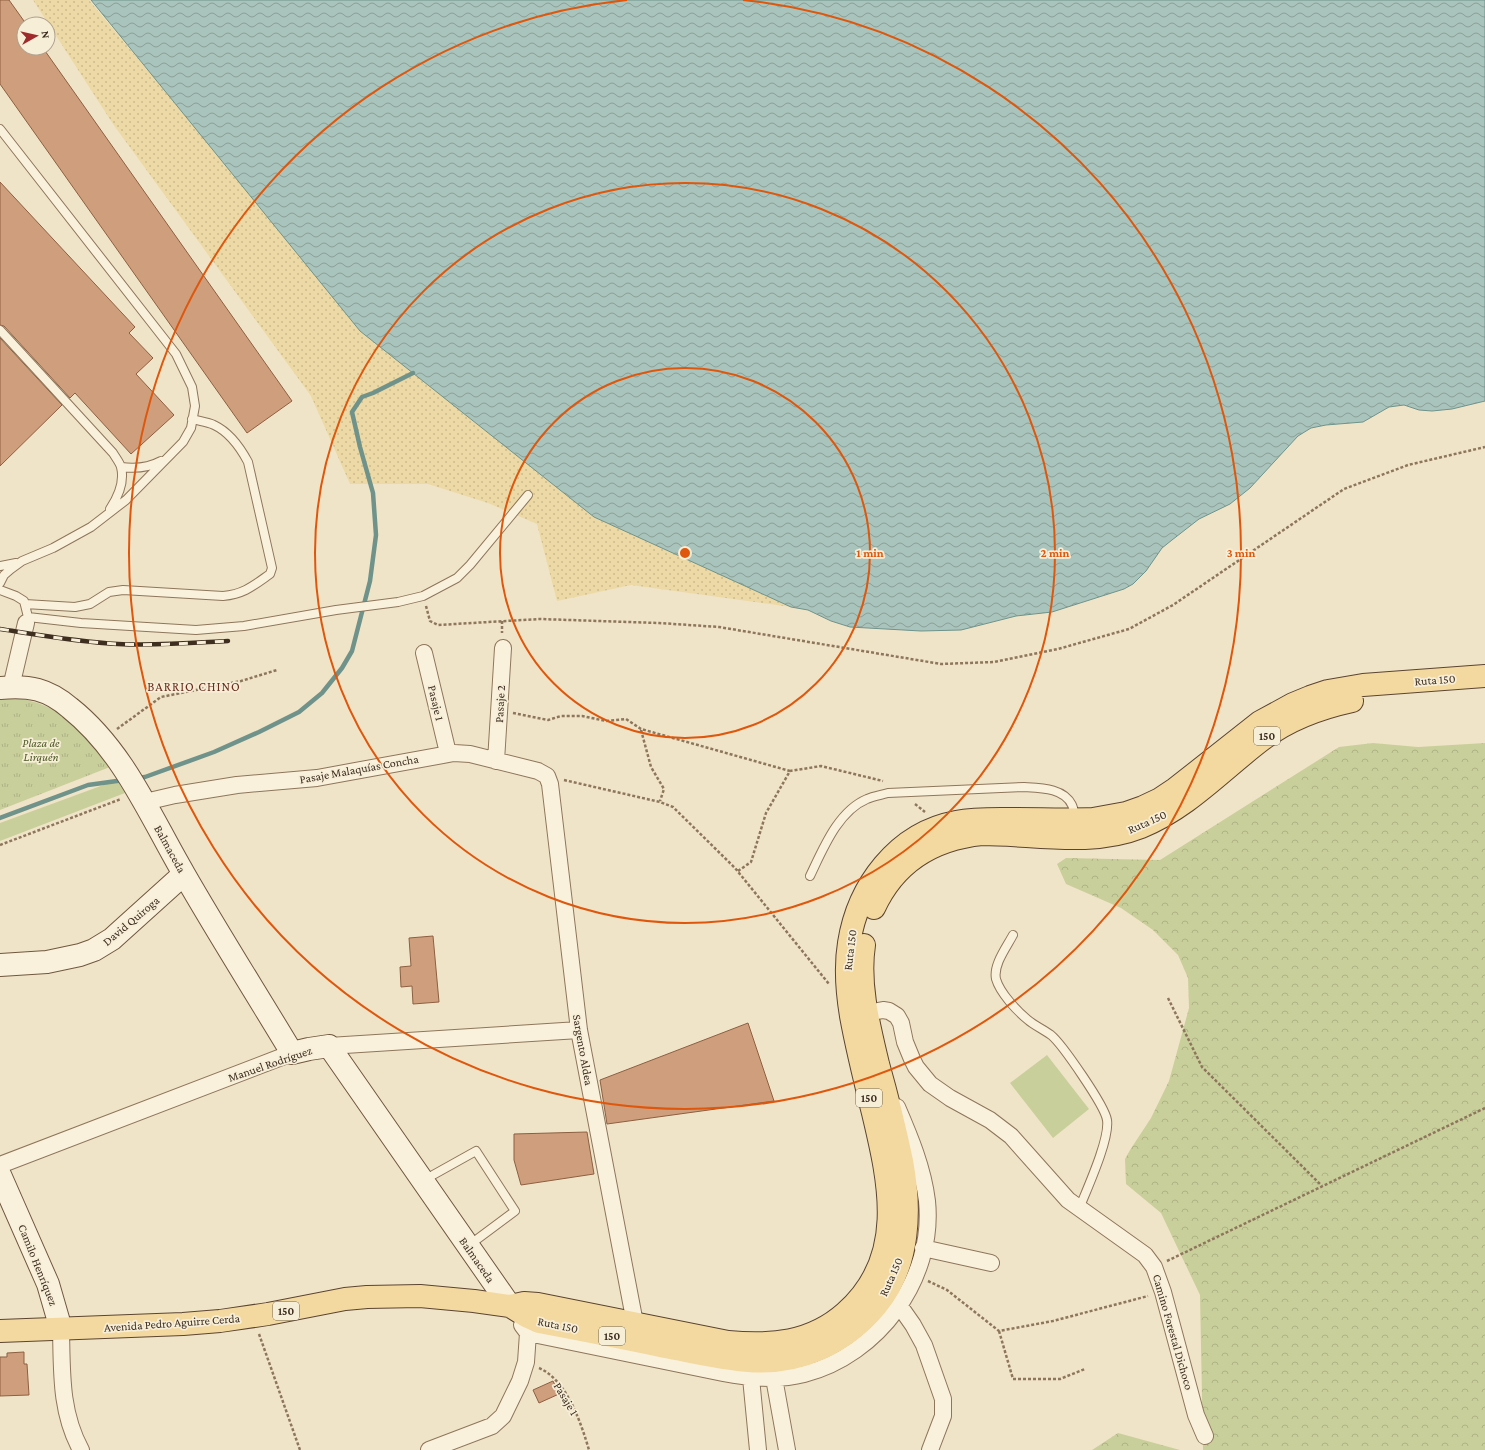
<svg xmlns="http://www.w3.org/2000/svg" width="1485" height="1450" viewBox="0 0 1485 1450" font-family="'Crimson Pro',serif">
<defs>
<pattern id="forest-crowns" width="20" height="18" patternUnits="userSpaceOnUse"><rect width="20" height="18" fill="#c9cf9b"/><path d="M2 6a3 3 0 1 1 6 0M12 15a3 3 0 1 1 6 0" fill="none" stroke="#aeb285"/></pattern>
<pattern id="sand-dots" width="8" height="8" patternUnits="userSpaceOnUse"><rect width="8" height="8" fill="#ecd9a5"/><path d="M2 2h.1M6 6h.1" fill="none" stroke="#cbbb8e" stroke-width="1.8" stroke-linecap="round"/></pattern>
<pattern id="park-tufts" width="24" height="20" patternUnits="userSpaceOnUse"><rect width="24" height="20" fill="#c9cf9b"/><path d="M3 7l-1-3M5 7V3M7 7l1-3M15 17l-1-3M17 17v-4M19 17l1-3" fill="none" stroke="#aeb285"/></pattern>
<pattern id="water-waves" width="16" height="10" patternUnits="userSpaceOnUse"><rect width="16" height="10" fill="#a9c4bc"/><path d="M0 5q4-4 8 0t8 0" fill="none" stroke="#8ba098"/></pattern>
</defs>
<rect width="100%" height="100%" fill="#f0e4c8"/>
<path fill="#c9cf9b" d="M117 780 125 793 0 841V823Z
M1047 1055 1089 1109 1053 1138 1010 1083Z"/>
<path fill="url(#forest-crowns)" d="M1373 743 1418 747 1485 743V1450H1203L1200 1295 1161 1213 1126 1184 1125 1159 1130 1150 1151 1118 1169 1081 1189 1008 1188 978 1178 955 1153 930 1121 908 1066 884 1057 864 1066 858 1160 860 1339 747Z
M1118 1433 1180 1450H1092Z"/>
<path fill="url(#sand-dots)" d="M33 0H89L174 102 594 517 791 607 631 585 557 601 537 524 488 503 428 484H350L311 396 113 124Z"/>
<path fill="url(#park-tufts)" d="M0 697 19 698 38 703 69 716 110 767 0 810Z"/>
<path fill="url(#water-waves)" stroke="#6f938a" d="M91 0H1485V401L1452 409 1432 411 1419 410 1404 405 1389 407 1363 422 1326 425 1311 428 1298 436 1250 488 1230 504 1199 519 1172 540 1162 548 1146 571 1133 584 1124 589 1052 612 1016 616 961 630 921 631 850 627 831 621 808 610 791 607 594 517 360 331Z"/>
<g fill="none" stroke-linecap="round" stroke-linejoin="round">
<path stroke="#6f938a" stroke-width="4.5" d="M137 778 145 777 214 752 259 732 299 712 322 693 342 668 352 651 370 581 376 535 373 493 360 447 352 412 362 397 373 393 413 373
M0 818 88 785 124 780"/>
</g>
<path fill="#cf9f7d" stroke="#8d5f41" d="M0 0H9L24 21V48H43L292 401 247 433 0 84Z
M0 182 135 327 129 333 153 358 136 374 174 415 131 454 75 393 70 398 4 326 0 325Z
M0 338 62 405 0 466Z
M433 936 439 1002 413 1004 412 986 401 987 400 967 411 966 409 938Z
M748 1023 774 1101 607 1124 600 1080Z
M587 1132 594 1174 521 1185 514 1160V1134Z
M24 1352V1364H27L29 1395 0 1396V1357H7V1353Z
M553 1381 559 1394 539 1403 533 1390Z"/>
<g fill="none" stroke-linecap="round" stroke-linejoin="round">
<g stroke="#8d765c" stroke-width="10">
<path id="lane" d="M0 129 176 354 192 387 195 406 191 428 183 442 126 500 91 527 53 548 22 561 11 569 4 575 0 583
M0 330 113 453C116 458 120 463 121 467 125 483 118 497 110 509
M121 467C135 469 148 468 161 461
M0 566 16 563
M0 590 16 596 24 601 28 617 27 621
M25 604 75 607 90 604 109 592 123 590 223 596C244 594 253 586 270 574L272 568 248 462C240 447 229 432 214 425 208 422 199 421 192 419
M28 617 81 623 196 630 244 626 336 610 398 602 423 596 457 578 470 565 528 495
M810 876C823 849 838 811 867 799 873 796 881 795 888 793L1024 787C1041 788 1064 788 1072 805 1074 809 1074 814 1075 818
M1013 935C1006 948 993 965 996 979 1000 993 1017 1011 1028 1020 1035 1026 1043 1029 1051 1035 1062 1044 1105 1106 1107 1120 1110 1139 1087 1189 1079 1209
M424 1180 476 1151 515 1211 468 1246"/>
</g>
<g stroke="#8d765c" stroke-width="18">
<path id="street" d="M424 653 448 753
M11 687 26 623
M496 761 503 648
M145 802 175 795 237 785 317 778 454 753 470 754 538 771 547 776 550 784 579 1030 635 1323
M857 1015 883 1010 889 1011 897 1016 901 1023 905 1042 912 1059 916 1067 930 1084 950 1098 990 1120 1011 1136 1068 1200 1145 1255 1154 1267 1163 1292 1196 1415 1205 1436
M329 1046 579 1030
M0 1165 292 1053
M923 1248 991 1263
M899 1305 913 1325 924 1345 943 1399V1416L930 1450
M61 1329C62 1371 60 1412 81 1450
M528 1333 723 1373C749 1378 777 1381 804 1374 878 1355 935 1279 927 1201 923 1168 910 1137 897 1107
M751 1378 758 1450
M774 1378 787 1450
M429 1450 492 1426 503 1416 520 1381 526 1362 528 1333 522 1325"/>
</g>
<g stroke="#6f573f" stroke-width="24">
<path id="secondary" d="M0 688C29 685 48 689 70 708 124 751 150 816 184 874 219 935 256 993 292 1053L309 1049 329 1046 510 1306
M0 965 47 962 80 955 94 950 112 939 184 874
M0 1175 48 1284 61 1329"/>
</g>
<g stroke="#5b4430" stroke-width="24">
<path id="primary" d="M874 908C895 862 933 839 982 834 1034 834 1091 847 1141 827 1188 808 1223 769 1263 739 1289 719 1320 708 1352 701
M510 1306 526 1316 539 1322C581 1330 623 1338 665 1347 692 1352 720 1359 748 1361 799 1365 845 1344 877 1305 910 1265 911 1209 902 1161 895 1128 887 1096 878 1064 869 1026 858 984 864 945
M0 1331 183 1324 220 1321 268 1314 345 1299 367 1297 420 1296 474 1301 510 1306 524 1303 538 1304 728 1342C771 1346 811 1343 845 1313 907 1259 890 1184 873 1113 865 1081 857 1049 851 1016 847 992 845 967 849 943 858 886 897 833 956 822 976 818 996 819 1017 819 1042 819 1067 820 1093 819L1126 813 1143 807 1160 799 1175 789 1260 722 1293 704 1310 697 1328 691 1363 685 1485 676"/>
</g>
<path stroke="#8d765c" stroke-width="2.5" stroke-dasharray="3 2" stroke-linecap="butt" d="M426 606 430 621 438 625 540 619 659 623 719 627 941 664 994 662 1058 649 1129 629 1173 605 1344 489 1408 465 1485 447
M502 621V633
M513 713 548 720 561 716H582L606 721 626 719 641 729 790 771
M117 729 161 697 241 681 277 670
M641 730 651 767 664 789 660 801
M564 780 660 802 673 807 735 868 829 984
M915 804 925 812
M0 845 121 799
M738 871 751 862 766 813 790 771 821 766 883 781
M1168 998 1202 1067 1322 1186
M1167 1261 1485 1108
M928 1281 947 1290 999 1331 1053 1321 1148 1296
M999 1331 1013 1379H1060L1085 1369
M259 1334 300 1450
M539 1368C567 1380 581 1423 589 1450"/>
<use href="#lane" stroke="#faf1dc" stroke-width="8"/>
<use href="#street" stroke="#faf1dc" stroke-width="16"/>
<use href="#secondary" stroke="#faf1dc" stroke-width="22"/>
<use href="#primary" stroke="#f3d9a0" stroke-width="22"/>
<g stroke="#3d2e20" stroke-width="4.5">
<path id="rail" d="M0 629C39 635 79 642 118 644 155 646 191 643 228 641"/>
</g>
<use href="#rail" stroke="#f7eed8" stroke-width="3" stroke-dasharray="9" stroke-linecap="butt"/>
</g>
<g fill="none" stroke="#df570d" stroke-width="2">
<circle cx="685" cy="553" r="185"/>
<circle cx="685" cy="553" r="370"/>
<path d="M743 0A556 556 0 1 1 627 0"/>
</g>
<g text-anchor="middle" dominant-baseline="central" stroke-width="3.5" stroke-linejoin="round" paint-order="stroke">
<g fill="#f7eed8" stroke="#756857" stroke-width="1">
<rect x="1254" y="727" width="26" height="18" rx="3"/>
<rect x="856" y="1089" width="26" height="18" rx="3"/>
<rect x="273" y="1302" width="26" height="18" rx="3"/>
<rect x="599" y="1327" width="26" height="18" rx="3"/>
</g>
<g font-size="11" font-weight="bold" fill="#3d2e20">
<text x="1267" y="736">150</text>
<text x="869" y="1098">150</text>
<text x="286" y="1311">150</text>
<text x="612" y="1336">150</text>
</g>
<g font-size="12" fill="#3d2e20" stroke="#f7eed8">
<text transform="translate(1435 680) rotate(-4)">Ruta 150</text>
<text transform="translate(436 703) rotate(77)">Pasaje 1</text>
<text transform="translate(500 704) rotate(-87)">Pasaje 2</text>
<text transform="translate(359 769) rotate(-10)">Pasaje Malaquías Concha</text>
<text transform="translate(1147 822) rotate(-24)">Ruta 150</text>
<text transform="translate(170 849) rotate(61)">Balmaceda</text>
<text transform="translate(131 921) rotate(-40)">David Quiroga</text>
<text transform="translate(850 950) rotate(-83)">Ruta 150</text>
<text transform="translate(583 1050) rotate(80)">Sargento Aldea</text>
<text transform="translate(270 1064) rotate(-19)">Manuel Rodríguez</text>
<text transform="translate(477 1260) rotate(55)">Balmaceda</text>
<text transform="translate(38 1265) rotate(68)">Camilo Henríquez</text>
<text transform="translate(891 1277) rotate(-66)">Ruta 150</text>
<text transform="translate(172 1323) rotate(-4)">Avenida Pedro Aguirre Cerda</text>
<text transform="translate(558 1325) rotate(12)">Ruta 150</text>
<text transform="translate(1173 1332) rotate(74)">Camino Forestal Dichoco</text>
<text transform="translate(566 1399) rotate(59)">Pasaje 1</text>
</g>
<g font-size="12" font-style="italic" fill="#4d5a26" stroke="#f7eed8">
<text x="41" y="743">Plaza de<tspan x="41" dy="14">Lirquén</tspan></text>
</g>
<g font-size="13" letter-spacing="1" fill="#6b2e1e" stroke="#f7eed8">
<text x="194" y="686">BARRIO CHINO</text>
</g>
</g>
<circle cx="685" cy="553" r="6" fill="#df570d" stroke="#f7eed8" stroke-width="2"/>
<g font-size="12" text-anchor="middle" font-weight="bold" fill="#df570d" stroke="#f7eed8" stroke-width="3.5" stroke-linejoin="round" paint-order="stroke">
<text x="870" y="557">1 min</text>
<text x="1055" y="557">2 min</text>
<text x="1241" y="557">3 min</text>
</g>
<g transform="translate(36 36) rotate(82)"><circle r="19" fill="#f7eed8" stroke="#ada18e"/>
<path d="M0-3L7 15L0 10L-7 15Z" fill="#9e2a2b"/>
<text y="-6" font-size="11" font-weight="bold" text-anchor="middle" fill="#3d2e20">N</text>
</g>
</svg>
